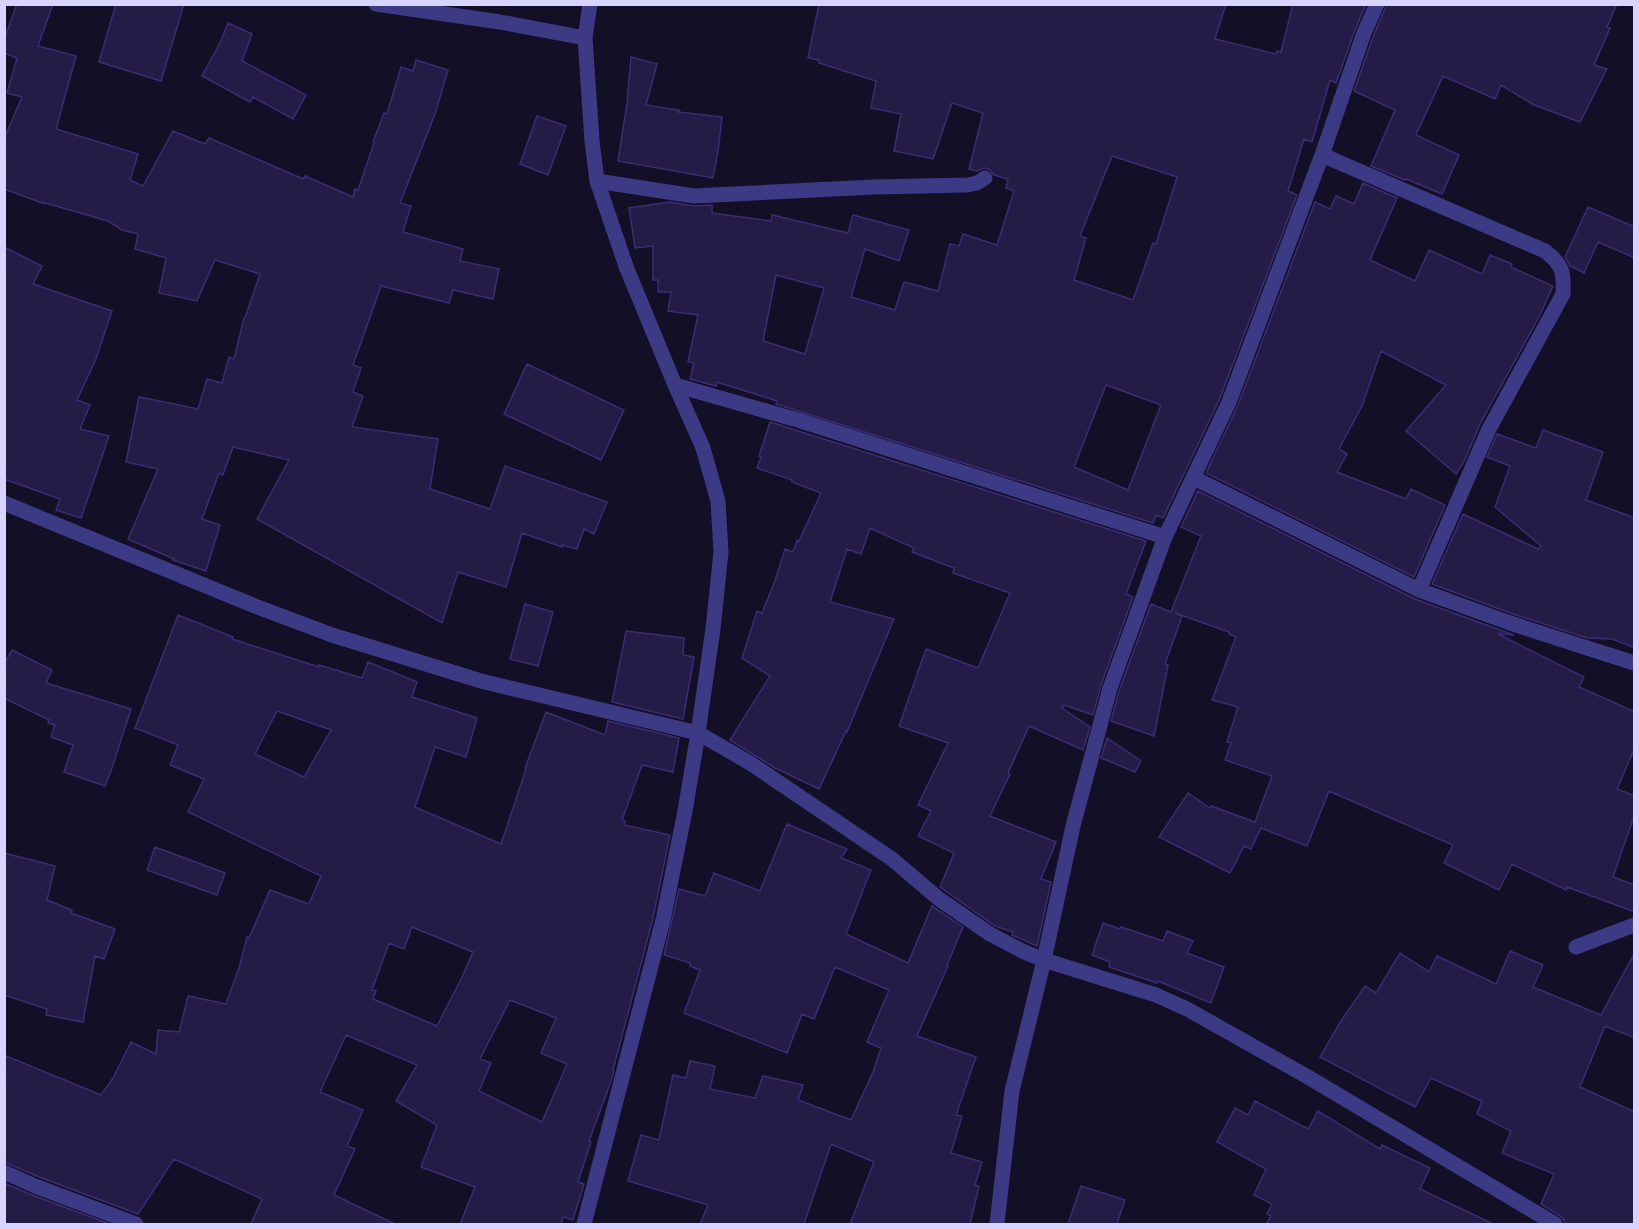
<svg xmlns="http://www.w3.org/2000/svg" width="1639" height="1229" viewBox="0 0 1639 1229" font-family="'Asap Condensed',sans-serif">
<rect width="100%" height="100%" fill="#130f26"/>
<path fill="#241b47" stroke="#3b2d73" stroke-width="1.5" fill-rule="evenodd" d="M17 4H53L38 46 76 56 56 129 138 154 130 180 143 186 173 131 205 144 209 138 303 179 305 176 353 197 355 189 358 190 374 143 373 142 384 113 387 114 401 67 413 71 416 60 448 70 435 114 400 203 411 206 403 232 463 249 460 261 499 269 493 299 453 290 449 303 381 286 353 365 361 368 353 392 363 396 352 427 438 439 430 489 490 509 505 466 607 502 594 534 584 529 577 549 562 545V547L522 533 506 587 458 572 442 623 257 519 289 460 233 447 223 475 219 473 202 519 220 525 206 571 173 560 174 559 128 539 158 469 126 462 139 397 198 409 207 379 222 383 229 357 234 359 244 318H245L260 274 215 260 197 301 159 293 166 258 135 249 138 234 122 230 108 221 42 202V203L4 189V139L22 97 7 93 17 58 4 53V40Z
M116 4H184L161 81 99 62Z
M819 4H1226L1215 39 1276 54 1277 51 1281 52 1293 4H1366L1355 30 1336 83 1330 80 1312 142 1304 139 1288 191 1297 195 1220 398 1163 518 1156 515 1153 523 776 404 777 401 717 382 716 386 690 379 694 363 688 362 698 315 668 311 671 292H658V280H653V246L635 248 629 208 670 202 693 206 712 205V213L771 221 772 215 848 233 853 215 909 230 899 261 865 249 851 297 895 310 904 282 938 291 950 244 959 246 963 234 997 245 1014 191 1006 188 1008 179 994 175 989 169 984 168 977 171 969 169 983 113 952 103 933 159 894 151 901 114 871 108 876 81 819 63V60L808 58ZM1112 156 1177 177 1156 244 1153 243 1133 300 1074 280 1086 238 1080 236ZM776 275 824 288 805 354 763 341ZM1106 385 1161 405 1128 490 1074 467Z
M1387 4H1617L1607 27 1610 28 1594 65 1607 69 1580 122 1534 105 1501 85 1495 99 1443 76 1416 135 1459 155 1442 194 1406 179 1405 180 1371 166 1395 110 1354 91 1373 37Z
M228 23 252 34 242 61 306 95 293 119 253 97 250 102 202 76 220 43Z
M631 57 657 64 646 105 679 110 678 112 722 117 718 151 713 178 618 161 627 103Z
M537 116 566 126 548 175 520 164Z
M1363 183 1397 198 1370 260 1415 281 1429 250 1482 274 1490 255 1512 264 1511 267 1553 286 1539 317 1480 424 1464 462 1456 474 1406 431 1446 385 1381 351 1362 406 1339 449 1347 454 1337 472 1406 499 1411 489 1445 505 1414 577 1206 473 1238 405 1315 202 1330 209 1336 196 1354 204Z
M1588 207 1635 227V258L1598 242 1584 273 1570 266 1565 257Z
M4 247 42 266 33 284 112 311 96 359 77 400 90 405 80 429 109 436 81 518 56 510 60 499 4 479Z
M527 364 624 410 601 460 504 414Z
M770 422 1146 541 1126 594 1133 597 1101 685 1093 715 1064 705 1062 708 1090 727 1083 750 1029 726 1008 773 1010 774 990 816 1056 842 1041 879 1051 882 1037 946 1012 935 1013 932 995 926 940 887 954 853 918 836 931 811 918 805 948 743 899 726 926 649 978 668 1010 593 953 573 954 568 912 552 914 548 870 528 861 554 847 549 830 602 894 619 847 732 846 731 819 789 775 768 730 740 770 676 742 658 757 611 762 613 775 581 785 549 793 552 797 540 799 541 821 493 792 482V480L757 468 761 457 759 456Z
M1543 430 1603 452 1586 500 1635 518V648L1612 639 1587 638 1513 614 1432 584 1463 514 1538 549 1541 546 1495 507 1510 466 1487 457 1497 434 1536 448Z
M1198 491 1415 599 1514 635 1498 634 1584 677 1579 687 1635 712V747L1617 789 1635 796V813L1613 877 1635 885V912L1567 887 1566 890 1512 864 1499 890 1444 863 1453 845 1329 791 1307 846 1261 828 1251 849 1244 846 1230 873 1159 837 1188 793 1210 808 1211 806 1255 822 1272 776 1225 760 1231 743 1227 742 1238 707 1212 700 1236 637 1229 634V632L1175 613 1182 616 1165 664 1168 665 1154 736 1111 721 1119 691 1151 604 1171 612 1201 536 1181 527Z
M525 604 553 612 538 666 510 659Z
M178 615 233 637 232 639 319 667V665L362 678 368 662 417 682 412 697 477 718 466 757 435 747 415 807 501 844 526 769 525 768 546 712 605 735 608 721 679 738 673 772 642 765 622 820 625 821 624 825 670 835 653 918 613 1070 614 1071 610 1084 589 1141 591 1142 578 1182 584 1184 573 1220 563 1217 561 1224H460L475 1187 421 1167 437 1125 396 1101 417 1065 346 1035 320 1092 363 1110 347 1146 355 1149 334 1195 395 1224H251L262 1199 174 1159 138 1214 39 1177 4 1162V1055L101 1095 113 1078 131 1042 156 1054 158 1030 179 1032 188 996 226 1004 239 968 247 937 249 938 270 890 309 904 321 876 188 812 204 779 170 765 178 745 135 728ZM277 711 331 730 304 777 255 754ZM412 927 473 952 462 977 437 1026 373 999 376 991 372 990 389 943 404 949ZM510 1000 556 1018 541 1053 567 1064 542 1122 479 1091 491 1063 480 1059Z
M626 631 684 638 683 655 694 657 683 719 612 702Z
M12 650 52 670 46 683 131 709 112 768 105 786 64 772 73 745 51 737 55 725 48 723 49 720 4 698V664Z
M1107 738 1141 761 1135 772 1101 758Z
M787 824 847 849 841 858 871 870 846 934 908 963 932 906 963 927 947 965 948 966 917 1036 976 1057 956 1115 962 1116 951 1153 982 1162 975 1185 979 1186 970 1224H850L874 1162 831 1144 804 1224H700L708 1205 628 1181 641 1135 659 1140 673 1075 686 1078 690 1061 715 1066 710 1089 755 1098 763 1076 803 1085 798 1100 851 1120 873 1072 881 1048 867 1042 889 990 835 967 814 1019 802 1014 787 1053 684 1013 700 970 690 966V963L664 955 679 889 705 896 714 873 760 891Z
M155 847 225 873 217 895 147 870Z
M4 853 55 866 47 900 72 910 71 913 115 929 104 959 95 956 83 1022 46 1015 47 1009 4 995Z
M1103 923 1120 929 1121 927 1163 941 1167 931 1193 941 1187 953 1224 967 1211 1003 1158 981 1157 983 1109 967 1110 962 1092 955Z
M1510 951 1543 965 1533 987 1601 1015 1635 952V1038L1605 1026 1580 1087 1635 1112V1224H1565L1564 1220 1560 1216 1541 1204 1554 1174 1502 1153 1511 1131 1477 1114 1482 1101 1431 1078 1415 1107 1320 1057 1341 1021 1365 986 1376 993 1400 953 1429 972 1437 956 1496 984Z
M1255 1101 1308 1129 1318 1111 1380 1149 1382 1145 1430 1168 1420 1189 1493 1224H1266L1271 1216 1267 1214 1272 1204 1254 1195 1266 1169 1217 1142 1235 1108 1248 1115Z
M4 1183 32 1195 110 1224H4Z
M1081 1186 1125 1200 1117 1224H1068Z"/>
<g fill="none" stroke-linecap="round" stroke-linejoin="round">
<path stroke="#3d3a85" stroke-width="15" d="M376 4 500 22 585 38
M1322 155 1545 251C1563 265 1564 272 1563 294L1489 429 1419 590
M597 181 694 196 874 187 967 185 977 183 985 178
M675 385 801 421 1165 537
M1194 478 1419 590 1510 623 1634 663
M4 503 255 606 332 635 481 681 698 733 750 763 892 859 939 899 990 934 1022 951 1044 960 1156 995 1187 1009 1308 1077 1555 1224
M1576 947 1634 925
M4 1172 35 1186 136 1224
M584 1224 663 920 685 811 698 733 713 629 721 552 718 501 703 448 675 385 627 269 597 181 592 141 585 38 590 4
M997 1224 1012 1091 1044 960 1073 826 1110 688 1165 537 1229 402 1322 155 1364 33 1377 4"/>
</g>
<rect width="1639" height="1229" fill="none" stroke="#d9d4ff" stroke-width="12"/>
</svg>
